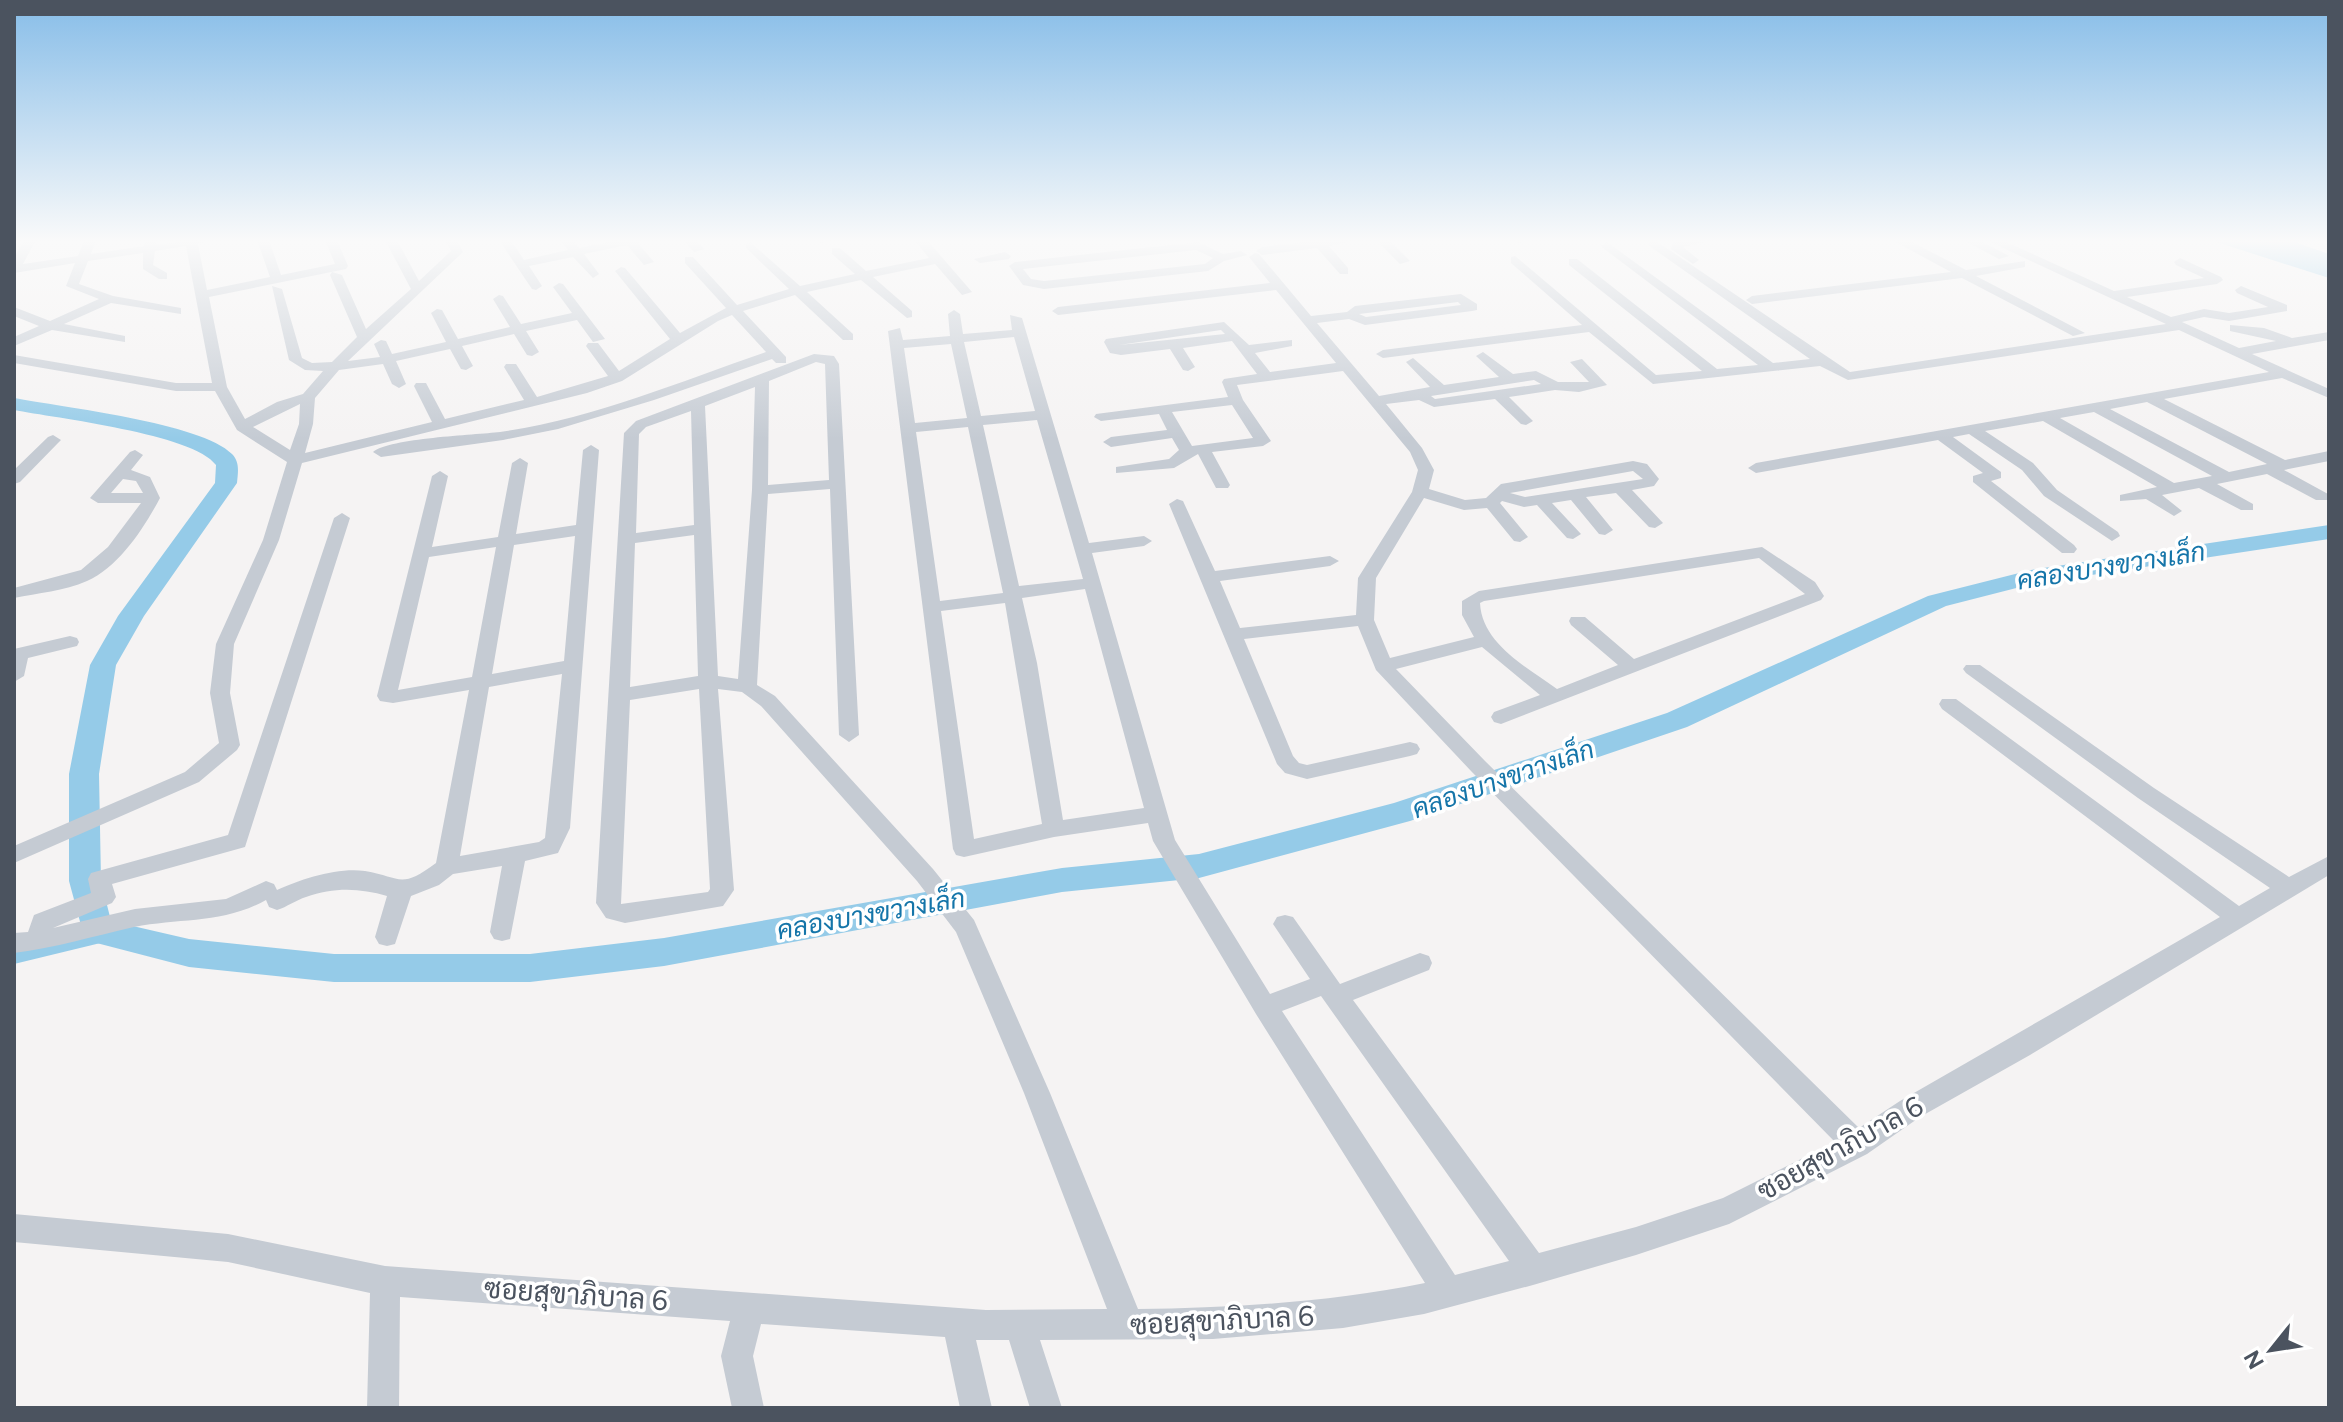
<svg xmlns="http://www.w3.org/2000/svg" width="2343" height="1422" viewBox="0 0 2343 1422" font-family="Figtree,Sarabun,sans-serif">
<rect width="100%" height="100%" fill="#f5f3f3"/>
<path fill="#95cbe8" d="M2210 240H2289L2329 254V278Z"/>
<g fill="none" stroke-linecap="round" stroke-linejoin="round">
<path fill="#95cbe8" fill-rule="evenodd" d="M110 926 117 929 120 934 117 939 14 964V948Z"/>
<path fill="#95cbe8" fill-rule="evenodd" d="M14 398C61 407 202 423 232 454 240 462 238 472 237 483L144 616 116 665 99 774 101 881 111 921 189 939 334 954H530L664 938 1062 868 1199 854 1394 803 1667 713 1928 596 2031 570 2329 525V539L2032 584 1946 606 1687 727 1410 821 1199 878 1062 892 664 966 530 982H334L189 967 85 940 69 881V774L90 665 118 616 215 483 216 465C194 434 55 418 14 410Z"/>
<path fill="#c5cbd3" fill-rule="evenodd" d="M24 240H36L23 264 78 256 84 240H96L91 254 144 246 145 240H157L156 244 210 240 198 244 207 290 270 277 257 240H269L281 275 335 264 325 240H337L348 266 346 269 209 297 227 387 245 419 277 402 303 394 323 371 305 370 289 360 272 286 282 289 302 358 312 363 332 362 357 337 330 275 332 272 342 275 366 329 411 289 385 240H397L419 281 451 251 445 240H457L463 252 348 361 380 357 374 344 381 340 386 341 392 354 446 342 431 313 437 309 442 310 458 339 510 327 493 299 499 295 503 296 521 324 572 313 553 287 559 283 563 284 605 339 593 342 577 320 526 331 539 352 532 356 527 355 514 334 462 346 473 366 466 370 461 369 450 349 396 361 406 384 399 388 392 384 383 364 339 370 315 398 313 424 305 453 432 422 414 386 416 383H426L445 419 524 400 504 367 506 364H516L537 397 608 376 586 346 588 343H598L619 371 670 339 615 271 621 267 625 268 680 333 726 308 685 263V257H693L737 305 789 289 746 248V244L750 242 800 286 855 274 832 254V248H840L866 271 929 258 914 240H927L972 292 962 295 935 264 873 277 912 311V317L907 318 861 280 807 292 853 334V340H843L795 295 743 311 786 357V363H776L772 359 654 400 558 429 503 440 381 457 373 452C390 438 474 435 500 432 591 419 679 382 766 352L732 315 718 321 622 381 587 393 302 463 279 540 234 644 230 693 240 745 237 750 199 782 14 863V846L185 772 219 743 210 693 216 644 263 540 287 462 237 430 215 391H176L14 363V355L176 383H212L186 246 155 251 153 265 167 273V279H159L143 269V253L88 261 79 284 113 296 181 308V314L111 303 64 324 125 336V342L52 330 14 346V337L39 326 14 316V307L50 321 99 299 66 286 75 263 14 273V258ZM300 404 299 424 290 450 253 427Z
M499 240H511L524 260 568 250 560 240H572L579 248 617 240H641L638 243 654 262 644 265 627 245 584 254 599 274 593 278 573 257 529 266 542 286 536 290 532 289Z
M683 240H696L704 249 694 252Z
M805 240H829L823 243Z
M1321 240H1359L1329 246 1348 268V274H1340L1317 248 1262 255 1256 251 1262 247Z
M1376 240H1389L1410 261 1400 264Z
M1512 240H1525L1519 243Z
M1684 240H1712L1683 247 1699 260 1693 264 1671 249 1673 243Z
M1892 240H1908L1966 270 2025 261V267L1976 276 2085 333 2073 336 1962 278 1752 304 1746 300 1752 296 1951 272Z
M1963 240H1979L2009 256 1999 259Z
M1986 240H2002L2114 291 2204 278 2176 265 2174 262 2180 258 2221 277 2223 280 2217 284 2127 297 2171 317 2204 309 2229 313 2268 307 2237 293 2235 290 2241 286 2287 305V311L2229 321 2204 317 2182 322 2239 348 2276 341 2230 331V325L2264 328 2292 338 2329 332V340L2252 354 2329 389V398L2282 378 2164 399 2285 460 2329 451V461L2284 470 2328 494V500H2316L2267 474 2217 484 2253 504V510H2241L2199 488 2162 495 2182 511 2174 516 2146 499 2120 501V495L2157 487 2043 421 1985 431 2033 463 2057 490 2118 532 2120 536 2112 541 2044 496 2022 470 1969 434 1953 437 2001 472V478L1991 481 2074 545 2077 549 2074 553H2062L1973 482V476L1983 473 1938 440 1756 473 1748 468 1756 463 2269 372 2179 330 1848 380 1820 366 1653 384 1589 332 1383 358 1376 354 1383 350 1582 325 1511 263V257L1515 256 1656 375 1702 371 1569 265V259H1577L1717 369 1758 365 1603 248 1601 246 1607 242 1773 363 1810 359 1648 245 1649 240 1656 241 1850 372 2166 324ZM2147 402 2267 464 2229 472 2110 409ZM2094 412 2212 476 2174 483 2060 418Z
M1198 242 1223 254 1241 251 1247 255 1224 261 1208 271 1044 289 1023 285 1009 266 1015 262ZM1196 250 1213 258 1205 264 1044 281 1031 279 1023 269Z
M1005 252 1011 256 1009 259 980 263 974 259Z
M1255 253 1259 254 1311 316 1347 312 1355 306 1461 294 1477 304V310L1472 311 1365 325 1349 319 1317 323 1379 396 1430 387 1406 362 1413 358 1444 385 1499 377 1476 356 1483 352 1513 374 1536 371 1558 382H1589L1570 362 1582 359 1607 385 1579 392 1555 390 1509 397 1533 421 1526 425 1521 424 1495 399 1434 407 1419 400 1386 404 1422 448 1434 470 1429 489 1465 500 1486 498 1501 484 1633 461 1647 464 1659 479 1654 486 1632 490 1663 523 1655 528 1649 527 1616 493 1586 497 1613 530 1605 535 1599 534 1571 500 1552 503 1581 534 1573 539 1567 538 1537 505 1524 507 1502 501 1500 503 1528 537 1520 542 1514 541 1487 508 1464 510 1424 498 1376 578 1374 620 1390 658 1474 637 1462 615V601L1479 591 1762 547 1815 582 1824 596 1821 600 1501 724 1494 722 1491 717 1494 712 1540 695 1482 647 1396 669 1485 761 1859 1128 1900 1101 2220 917 1942 709 1939 704 1942 699H1956L2239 906 2270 888 2138 798 1966 673 1963 669 1966 665H1980L2154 788 2289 877 2329 856V875L2030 1055 1920 1117 1867 1154 1729 1224 1636 1255 1533 1285 1424 1314 1343 1328 1213 1339 1040 1340 1062 1408H1030L1009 1340H976L992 1408H960L945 1337 761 1324 753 1356 764 1408H732L721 1356 730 1321 400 1297 399 1408H367L370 1293 228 1262 14 1242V1214L228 1234 385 1266 986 1310 1107 1309 1024 1093 956 932 917 881 761 706 742 692 718 689 734 890 723 906 625 923 606 918 596 903 624 433 636 421 814 354 834 356 839 364 859 735 849 742 839 735 830 489 768 494 757 685 775 696 933 869 974 920 1050 1093 1138 1309C1234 1308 1330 1302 1425 1283L1256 1014 1153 841 1148 823 1054 837 964 857 956 855 953 849 888 331 900 328 903 340 950 336 948 314 954 310 960 314 963 334 1012 330 1010 315 1022 318 1089 543 1144 536 1152 541 1144 546 1092 553 1175 840 1270 994 1310 979 1273 924 1277 917 1285 915 1293 917 1340 984 1420 953 1429 956 1432 963 1429 970 1353 1000 1539 1253 1636 1227 1723 1198 1835 1142 1471 771 1376 670 1358 626 1244 639 1293 756 1299 763 1307 765 1410 742 1417 744 1420 749 1417 754 1410 756 1307 779 1285 773 1277 764 1169 504 1177 499 1183 501 1215 571 1330 556 1339 561 1330 566 1220 581 1240 628 1356 615 1358 578 1412 492 1418 470 1410 452 1343 371 1237 385 1243 400 1271 441 1263 446 1212 452 1230 485 1228 488H1216L1198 454 1174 468 1116 473V467L1169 459 1179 450 1172 438 1111 447 1103 442 1111 437 1167 430 1159 414 1101 421 1094 417 1096 414 1228 397 1222 382 1224 379 1257 374 1232 341 1183 348 1195 367 1188 371 1183 370 1170 349 1121 355 1110 353 1104 342 1106 339 1224 322 1249 345 1292 340V346L1255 353 1270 372 1336 363 1276 290 1058 315 1052 311 1058 307 1270 283 1249 257ZM1458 302 1461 305 1366 317 1359 314ZM1221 330 1225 334 1119 345ZM1014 337 1035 411 981 416 964 342ZM951 344 967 418 915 423 904 348ZM816 362 825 364 829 480 768 485 769 381ZM1534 380 1541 384 1435 399 1431 396ZM755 387 752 490 738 679 718 676 705 406ZM1232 405 1253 438 1192 446 1172 412ZM691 411 694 525 636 533 639 434 646 427ZM1037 420 1083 579 1019 586 983 425ZM968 427 1003 593 940 601 916 432ZM1633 471 1643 479 1525 497 1510 493ZM694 535 698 676 630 687 635 543ZM1759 558 1805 594 1634 659 1585 617H1571L1569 621 1571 625 1618 665 1557 689C1527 667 1482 644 1480 603L1484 601ZM1085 589 1144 808 1063 820 1037 663 1022 598ZM1005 603 1042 824 974 839 941 611ZM699 689 710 889 708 892 621 904 630 700ZM1321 996 1509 1261 1455 1275 1282 1011Z
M53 435 61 440 58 443 20 482 14 484V470L48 437Z
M591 445 599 450 570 828 558 853 525 861 510 939 502 941 494 939 490 932 502 866 453 874 439 885 411 896 395 944 387 946 379 944 375 937 387 896C360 888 334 887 306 897 296 900 287 907 277 910L269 907 266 900C223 924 180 918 134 927 94 936 55 948 14 953V933L28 932 34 915 91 893 88 879 91 873 228 835 334 518 342 513 350 518 245 847 112 884 116 897 112 903 53 928 135 909 226 899 266 881 274 884 277 890C301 879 338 867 365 871 401 877 400 890 436 863L469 690 393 703 380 701 377 696 432 476 440 471 448 476 432 547 498 537 512 463 520 458 528 463 516 534 576 525 583 450ZM575 536 564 661 492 674 514 545ZM496 547 472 677 398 690 429 557ZM562 674 545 838 539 842 460 856 489 687Z
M135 450 143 455 131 470 150 477 160 498C144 528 119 567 87 581 64 591 38 593 14 598V588L81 570 108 547 141 503H98L90 498 130 452ZM123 479 136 481 143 493H111Z
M70 636 77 638 79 642 77 646 28 658 24 676 14 682V649Z"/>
</g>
<linearGradient id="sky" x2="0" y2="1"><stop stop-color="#87bde8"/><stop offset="0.55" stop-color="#fafafa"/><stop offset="1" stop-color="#fafafa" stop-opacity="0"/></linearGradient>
<rect width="2343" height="439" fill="url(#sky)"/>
<g text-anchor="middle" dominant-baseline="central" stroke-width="7" stroke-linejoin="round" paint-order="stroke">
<g font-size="26" font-style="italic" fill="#1575a9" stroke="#fff">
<text transform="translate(2111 566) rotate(-9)">คลองบางขวางเล็ก</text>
<text transform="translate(1503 779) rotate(-19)">คลองบางขวางเล็ก</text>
<text transform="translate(871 914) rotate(-10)">คลองบางขวางเล็ก</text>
</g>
<g font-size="28" fill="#4b535f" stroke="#fff">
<text transform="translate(1840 1148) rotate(-29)">ซอยสุขาภิบาล 6</text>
<text transform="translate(576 1294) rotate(4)">ซอยสุขาภิบาล 6</text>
<text transform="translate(1222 1320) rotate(-3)">ซอยสุขาภิบาล 6</text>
</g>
</g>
<rect width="2343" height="1422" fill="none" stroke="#4b535f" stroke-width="32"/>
<g transform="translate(2271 1350) rotate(240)" stroke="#ffffff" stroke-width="6" paint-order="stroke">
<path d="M0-6L14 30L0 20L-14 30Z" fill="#4b535f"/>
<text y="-12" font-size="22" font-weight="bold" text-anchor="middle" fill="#4b535f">N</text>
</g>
</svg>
